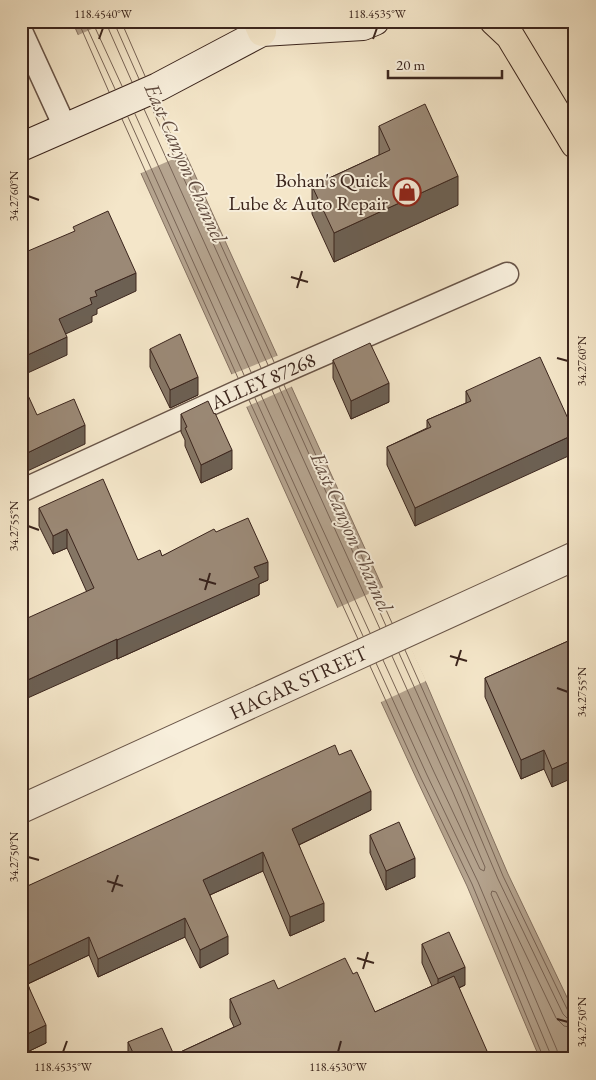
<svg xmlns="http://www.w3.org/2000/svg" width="596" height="1080" viewBox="0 0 596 1080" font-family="'EB Garamond',serif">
<rect width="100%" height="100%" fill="#f4e6c9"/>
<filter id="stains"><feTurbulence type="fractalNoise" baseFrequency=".004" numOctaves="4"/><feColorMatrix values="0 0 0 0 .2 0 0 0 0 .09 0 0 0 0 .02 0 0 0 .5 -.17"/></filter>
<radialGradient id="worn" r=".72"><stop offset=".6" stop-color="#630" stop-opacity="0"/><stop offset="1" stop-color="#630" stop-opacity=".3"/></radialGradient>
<path fill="#b5a48f" stroke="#847161" d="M72 21H125L427 685 508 874 575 1014V1059H540L467 886 417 780 326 582Z"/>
<path fill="#f4e6c9" d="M110 21H128L187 153 139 174 76 36Z
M279 355 293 386 244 408 230 375Z
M384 587 426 681 379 703 335 609Z"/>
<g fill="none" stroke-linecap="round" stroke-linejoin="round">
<path stroke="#786456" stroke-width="1" d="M78 21 109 92
M84 21 115 89
M92 21 122 86
M107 21 109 30 132 82
M115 21 116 27 139 79
M121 21 145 76
M157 104 274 362
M151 106 268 365
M144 109 261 368
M135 114 251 372
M128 117 244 375
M122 119 238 378
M284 385 392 623
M279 387 386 626
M272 390 380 629
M261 395 370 633
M255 398 363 636
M249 400 358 639
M405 650 466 787 503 876 568 1011 575 1014
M399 653 460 789 498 879 563 1014 568 1019 575 1021
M383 660 434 772 480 869 484 871 485 867 453 792 392 656
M376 663 427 775 478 882 550 1053 551 1059
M370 666 421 778 472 884 544 1059
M558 1059 557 1050 491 894 492 891 496 892 556 1018 564 1026 575 1028"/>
<g stroke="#695548" stroke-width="25">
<g id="lane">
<path d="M21 31 65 127"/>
<path id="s1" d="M21 491 237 392 507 274"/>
</g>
</g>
<g stroke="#695548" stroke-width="30">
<g id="street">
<path id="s2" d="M21 809 575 556"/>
</g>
</g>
<g stroke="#3b251d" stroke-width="30">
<path id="secondary" d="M262 32 363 26 375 21
M21 147 158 87 262 32 279 21"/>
</g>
<g stroke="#3b251d" stroke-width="30">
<path id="highway" d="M257 21 262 32
M494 21 510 36 575 144"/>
</g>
<use href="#lane" stroke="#f8efdc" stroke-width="22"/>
<use href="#street" stroke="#f8efdc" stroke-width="28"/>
<use href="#secondary" stroke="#f8efdc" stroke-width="28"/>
<use href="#highway" stroke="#f4e6c9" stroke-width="28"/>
</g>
<path fill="#857665" stroke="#3b251d" d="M379 126 458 205 334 262 312 214V186L379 155Z
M150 349 198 395 170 408 150 367Z
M333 360 389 402 351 419 333 378Z
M466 391 575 433 415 526 387 465V447L427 428V420L466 403Z
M181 414 232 469 201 483 185 446V440L181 432Z
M39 508 138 560 162 556 216 532 268 580 259 584V595L117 659 67 548 53 554 39 526Z
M575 638 552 787 544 769 521 779 485 697V678Z
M339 755 371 810 299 845 324 921 290 936 263 871 210 895 228 954 200 968 185 937 98 977 89 955 28 984 46 1043 21 1055V889Z
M370 835 415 877 386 890 370 853Z
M422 944 465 985 459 988 487 1059H128V1042L174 1055 234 1027 230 1018V999L353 974 375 1012 432 986 422 963Z"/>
<path fill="#6c6053" stroke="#3b251d" d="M458 176V205L334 262V233Z
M136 273V291L97 309V314L92 316V322L59 337V319L90 298 95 291Z
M67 337V355L21 376V358Z
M198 377V395L170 408V390Z
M389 383V402L351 419V401Z
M85 425V444L21 474V456Z
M575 434V453L415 526V508Z
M232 450V469L201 483V465Z
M67 529V548L53 554V536Z
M268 562V580L259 584V595L117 659V640L254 567Z
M117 639V658L21 701V683Z
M544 750V769L521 779V760Z
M575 759V777L552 787V769Z
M371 791V810L292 848V829Z
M263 852V871L203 898V880Z
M415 858V877L386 890V871Z
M324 903V921L290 936V917Z
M185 918V937L98 977V959Z
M228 936V954L200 968V950Z
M89 937V955L21 987V969Z
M465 967V985L438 997V979Z
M46 1025V1043L21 1055V1037Z
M487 1051V1059H470Z"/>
<path fill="#9b8976" stroke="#3b251d" d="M425 104 458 176 334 233 312 186 390 150 379 126Z
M108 211 136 273 95 291 97 296 90 298 92 304 59 319 67 337 21 358V254L75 231 73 227Z
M180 334 198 377 170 390 150 349Z
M370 343 389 383 351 401 333 360Z
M540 357 575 434 415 508 387 447 431 427 427 420 471 401 466 391Z
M21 380 37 415 74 399 85 425 21 456Z
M208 401 214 414 215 413 232 450 201 465 185 428 187 427 181 414Z
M103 479 138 560 160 550 162 556 214 529 216 532 248 518 268 562 254 567 259 577 117 640V639L21 683V621L94 588 67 529 53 536 39 508Z
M575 638V759L552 769 544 750 521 760 485 678Z
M335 745 339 755 351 750 371 791 292 829 324 903 290 917 263 852 203 880 228 936 200 950 185 918 98 959 89 937 21 969V889Z
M399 822 415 858 386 871 370 835Z
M449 932 465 967 438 979 422 944Z
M345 958 353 974 357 972 375 1012 454 976 487 1051 470 1059H136L128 1042 162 1028 174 1055 241 1024 230 999 274 980 278 989Z
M21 970 46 1025 21 1037Z"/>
<path fill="none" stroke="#3b251d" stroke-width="2" d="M99 39 103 28M373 39 377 28M28 196 39 200M291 277 308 282M297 288 302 271M557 358 568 361M28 526 39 530M199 579 216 584M205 590 210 573M450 656 467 661M456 666 461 650M557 688 568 692M28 857 39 860M107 881 123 886M112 892 118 875M357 958 374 963M363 969 368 952M557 1019 568 1022M63 1052 67 1041M338 1052 341 1041"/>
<defs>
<g id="shop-ring" transform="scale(1.4375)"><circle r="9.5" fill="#f8efdc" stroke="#8f2418" stroke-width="1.5"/><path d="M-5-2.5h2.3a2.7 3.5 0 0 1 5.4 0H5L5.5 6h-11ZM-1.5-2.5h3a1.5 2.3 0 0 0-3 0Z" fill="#8f2418"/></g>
</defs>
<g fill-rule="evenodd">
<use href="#shop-ring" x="407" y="192"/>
</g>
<g text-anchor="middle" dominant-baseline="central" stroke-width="4" stroke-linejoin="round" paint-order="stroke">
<g font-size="20" fill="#3b251d" stroke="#f8efdc" text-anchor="end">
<text x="388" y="180">Bohan's Quick<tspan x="388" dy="23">Lube &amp; Auto Repair</tspan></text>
</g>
<g font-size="20" fill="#3b251d" stroke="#f8efdc">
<text stroke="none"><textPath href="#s1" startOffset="266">ALLEY 87268</textPath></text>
<text stroke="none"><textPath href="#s2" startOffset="305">HAGAR STREET</textPath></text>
</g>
<g font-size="21" font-style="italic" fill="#604b3f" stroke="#f8efdc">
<text transform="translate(186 163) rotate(66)">East Canyon Channel</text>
<text transform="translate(352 532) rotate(66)">East Canyon Channel</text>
</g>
</g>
<rect width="596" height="1080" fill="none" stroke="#f4e6c9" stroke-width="55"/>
<path d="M388 70v8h114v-8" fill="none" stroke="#3b251d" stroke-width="2.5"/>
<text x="396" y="70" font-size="15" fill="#3b251d" stroke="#f8efdc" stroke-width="4" paint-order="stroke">20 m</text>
<rect x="28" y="28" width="540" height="1024" fill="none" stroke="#3b251d" stroke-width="2"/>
<g font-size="12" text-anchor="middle" fill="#3b251d">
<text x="103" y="18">118.4540°W</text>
<text x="377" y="18">118.4535°W</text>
<text transform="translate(14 196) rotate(-90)" y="4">34.2760°N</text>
<text transform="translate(582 361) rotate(-90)" y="4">34.2760°N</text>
<text transform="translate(14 526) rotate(-90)" y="4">34.2755°N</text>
<text transform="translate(582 692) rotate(-90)" y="4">34.2755°N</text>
<text transform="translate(14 857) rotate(-90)" y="4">34.2750°N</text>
<text transform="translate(582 1022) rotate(-90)" y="4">34.2750°N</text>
<text x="63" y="1071">118.4535°W</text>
<text x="338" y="1071">118.4530°W</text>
</g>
<rect width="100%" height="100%" filter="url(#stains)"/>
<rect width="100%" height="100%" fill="url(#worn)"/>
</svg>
